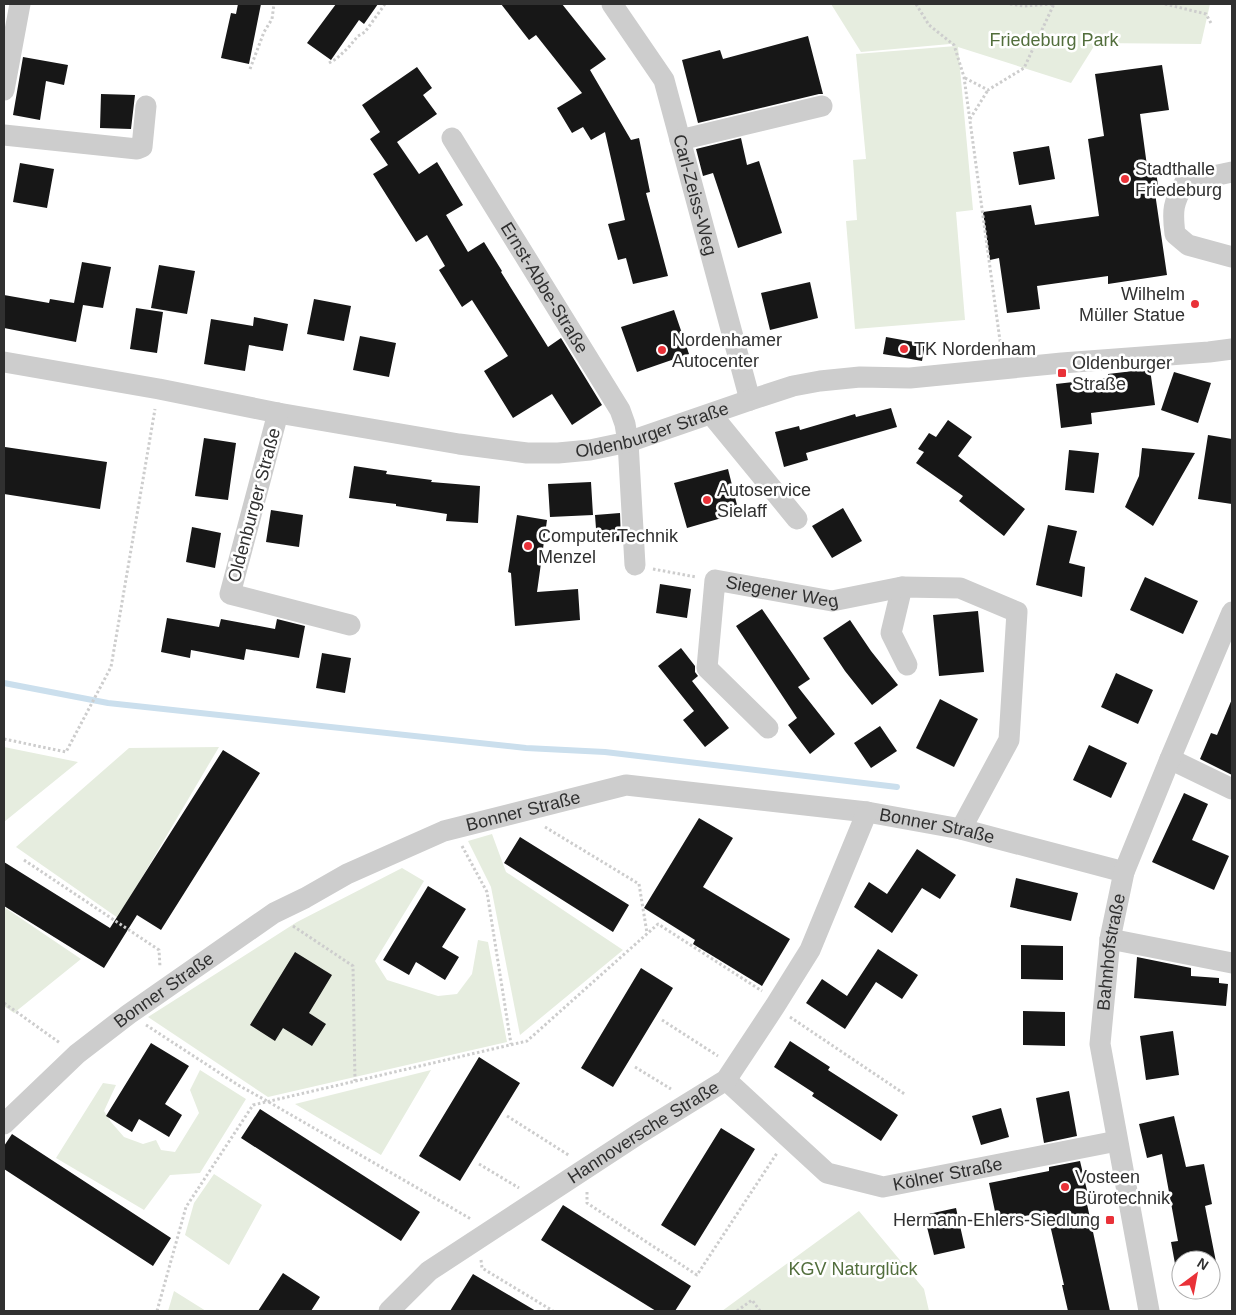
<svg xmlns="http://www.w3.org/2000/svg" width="1236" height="1315" viewBox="0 0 1236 1315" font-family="Helvetica,sans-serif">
<rect width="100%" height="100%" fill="#fff"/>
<path fill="#e6eddf" d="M831 4H1210L1201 44 1096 43 1071 83 958 47 973 210 956 212 965 320 855 329 846 221 857 220 853 160 866 159 856 54 956 46 950 44 861 52Z
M4 747 78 762 4 822Z
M219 747 118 918 16 847 129 748Z
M492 834 506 872 623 950 520 1035 491 887 468 841Z
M402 868 424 881 375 961 387 980 438 996 457 994 472 974 478 940 488 942 507 1042 268 1097 148 1017 297 922Z
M4 907 81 959 14 1013 4 1006Z
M200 1070 246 1099 200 1173 170 1175 144 1210 56 1158 103 1083 116 1085 104 1111 111 1122 124 1137 143 1144 156 1140 161 1150 175 1152 199 1113 190 1090Z
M431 1070 381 1155 295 1104Z
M214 1174 262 1205 229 1265 185 1235 194 1203Z
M859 1211 924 1289 929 1311H722Z
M174 1291 206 1311H168Z"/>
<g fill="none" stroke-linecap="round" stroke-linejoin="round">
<path stroke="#cbdfed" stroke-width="6" d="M4 683 108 703 526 748 605 752 897 787"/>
</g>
<path fill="#171717" d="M238 4H261L249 64 221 58 231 13 236 14Z
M336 4H378L364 24 359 20 331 60 307 43Z
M501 4H562L606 59 590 70 631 140 639 138 650 192 646 193 668 276 633 284 626 258 618 260 608 224 625 220 605 132 591 140 583 127 572 133 557 108 582 93 536 35 529 40Z
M808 36 823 94H819L698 123 682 60 720 50 723 59Z
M23 57 68 65 64 85 46 81 40 120 13 115Z
M1162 65 1169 110 1140 114 1147 166 1155 165 1159 192 1155 193 1167 275 1108 284V276L1037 286 1040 309 1007 313 999 258 990 260 983 212 1031 205 1035 225 1099 216 1088 139 1104 136 1095 74Z
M417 67 432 88 423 95 437 114 397 142 419 174 437 162 463 205 446 215 468 252 484 242 502 271 501 272 548 347 561 338 602 405 572 425 552 394 513 418 484 371 508 356 472 300 462 307 439 270 445 266 427 235 416 242 373 174 388 165 370 139 380 132 362 105Z
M101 94 135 95 131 129 100 128Z
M741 138 747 165 759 161 782 233 738 248 713 173 703 176 696 149Z
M1049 146 1055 179 1019 185 1013 152Z
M20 163 54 169 47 208 13 202Z
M82 262 111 267 103 308 83 305 76 342 4 328V295L49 303 50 299 74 303Z
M159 265 195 271 187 314 151 308Z
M810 282 818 318 770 330 761 293Z
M314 299 351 306 344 341 307 334Z
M136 308 163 312 157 353 130 349Z
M674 310 689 354 637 372 621 327Z
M254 317 288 324 283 351 249 345 245 371 204 364 211 319 253 326Z
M360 336 396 343 389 377 353 370Z
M886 337 925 344 922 361 883 354Z
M1150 369 1155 405 1091 413 1092 424 1061 428 1056 384 1108 378V374Z
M1174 372 1211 383 1198 423 1161 410Z
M891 408 897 427 806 453 808 460 784 467 775 432 799 426 800 430 855 414 856 417Z
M948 420 972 437 958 456 1025 509 1004 536 959 501 963 496 916 463 924 452 918 449 929 433 936 437Z
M1208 435 1232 439V504L1198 499Z
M204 438 236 443 228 500 195 496Z
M5 447 107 462 100 509 4 494V457Z
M1142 448 1195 453 1153 526 1125 507 1139 476Z
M1069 450 1099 453 1094 493 1065 490Z
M354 466 387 471 386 474 432 480 431 482 480 486 478 523 446 521 447 514 396 506V504L349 498Z
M728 469 739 513 687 528 674 483Z
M591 482 593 515 550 517 548 484Z
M843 508 862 541 832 558 812 526Z
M271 510 303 515 299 547 266 542Z
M620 513 621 541 597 542 595 515Z
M517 515 547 520 537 592 578 589 580 620 515 626 511 573 508 572Z
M1048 525 1077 531 1069 563 1085 567 1082 597 1036 585Z
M192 527 221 533 215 568 186 562Z
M1145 577 1198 601 1183 634 1130 610Z
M660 584 691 589 687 618 656 613Z
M762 609 810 679 798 687 835 734 810 754 788 725 797 718 736 626Z
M978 611 984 672 939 676 933 615Z
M167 618 219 627 221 619 275 629 277 619 305 626 299 658 246 649 244 660 191 650 190 658 161 652Z
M850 620 871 651 898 685 872 705 845 671 823 638Z
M681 648 695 666V672L698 676 692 681 729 728 705 747 683 720 694 711 658 666Z
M322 653 351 658 345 693 316 688Z
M1116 673 1153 690 1138 724 1101 707Z
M940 699 978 719 954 767 916 748Z
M1232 699V775L1200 759 1211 733 1217 735Z
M880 726 897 751 871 768 854 743Z
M1089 745 1127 763 1111 798 1073 780Z
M223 750 260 773 161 930 137 915 104 968 4 906V862L110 928Z
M1184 793 1208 804 1192 840 1229 856 1214 890 1152 862Z
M699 818 733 838 703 887 790 939 762 986 693 944 695 940 644 908Z
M520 837 629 905 613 932 504 863Z
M917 849 956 875 940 899 922 888 892 933 854 907 869 882 887 894Z
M1016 878 1078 893 1071 921 1010 907Z
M428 886 466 909 442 947 459 957 445 980 416 962 409 975 383 960Z
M1021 945 1063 946V980L1021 979Z
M878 949 918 975 902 999 876 982 845 1029 806 1003 822 979 847 996Z
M295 952 332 975 309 1013 326 1024 312 1046 283 1028 275 1041 250 1025Z
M1137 957 1191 968V976L1219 978V983L1228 984 1226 1006 1134 998Z
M641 968 673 988 613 1087 581 1068Z
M1023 1011 1065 1012V1046L1023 1045Z
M1173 1031 1179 1075 1146 1080 1140 1036Z
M790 1041 830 1067 828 1070 898 1115 881 1141 812 1096 814 1093 774 1067Z
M151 1043 189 1066 165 1104 182 1115 169 1137 139 1119 132 1132 106 1116Z
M479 1057 520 1083 460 1181 419 1156Z
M1069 1091 1077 1136 1044 1143 1036 1098Z
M1001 1108 1009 1137 981 1145 972 1116Z
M260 1109 420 1212 401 1241 241 1138Z
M1174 1116 1186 1167 1204 1164 1212 1204 1205 1206 1218 1272 1211 1273V1260H1181V1279L1178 1280 1171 1242 1178 1241 1162 1154 1147 1158 1139 1124Z
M721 1128 755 1149 695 1246 661 1225Z
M12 1134 171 1238 153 1266 4 1169V1146Z
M1080 1161 1090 1203 1087 1204 1110 1311H1068L1062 1285H1064L1047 1212 997 1221 989 1183 1049 1171V1167Z
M563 1205 691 1286 675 1311H656L541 1240Z
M956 1208 965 1248 934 1255 924 1215Z
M283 1273 320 1297 311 1311H258Z
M473 1274 536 1311H450Z"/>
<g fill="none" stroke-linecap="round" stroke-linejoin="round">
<path stroke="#cdcdcd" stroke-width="3" stroke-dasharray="2.5 2.5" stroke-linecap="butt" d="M916 4 929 25 954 45 964 77 1001 348
M1010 4 1024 6 1054 4
M1165 4 1206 14 1212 25
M329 63 336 59 348 48 358 36 365 32 385 4
M250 69 264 32 272 19 274 4
M965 78 988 90 1024 68 1054 4
M970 119 988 90
M653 569 696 577
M4 739 66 752 111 667 155 409
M545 827 639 884 647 933
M462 846 487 892 511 1044
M24 860 159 950 160 967
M293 926 353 966 355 1081
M4 1003 60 1043
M790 1017 906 1095
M662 1020 718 1056
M146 1025 238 1085 267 1101 471 1219
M635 1067 671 1089
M507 1116 570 1156
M479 1164 519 1188
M587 1192V1203L697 1275 777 1153
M481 1260 482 1268 553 1311
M157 1311 186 1207 253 1105 527 1041 658 924 762 991
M737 1311 752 1300 760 1311"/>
<g stroke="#cdcdcd" stroke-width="21">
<path id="s1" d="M612 4 664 80 750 400"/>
<path d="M4 90 20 4"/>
<path d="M4 135 137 149 142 147 146 106"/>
<path id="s2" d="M452 138 620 410 625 424 628 442 635 565"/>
<path d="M680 140 822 106"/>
<path d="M1232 172 1185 182C1173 203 1172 210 1175 234L1188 245 1232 257"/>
<path id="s3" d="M4 362 159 389 278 413 459 444 527 453H558L590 450 628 442 750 400 793 386 820 381 860 377 910 378 1062 363 1209 352 1232 349"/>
<path d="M278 413 230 594 350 625"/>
<path d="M711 414 797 519"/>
<path d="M902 587 891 633 907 665"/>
<path id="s4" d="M768 728 707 668 715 580 832 601 902 587 960 588 1017 612 1009 740 961 829"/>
<path d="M1170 759 1232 789"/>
<path d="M1110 939 1232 963"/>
<path id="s5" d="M726 1080 827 1173 883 1187 1117 1141"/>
<path id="s6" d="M4 1124 77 1054 129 1014 274 913 305 898 347 874 444 831 626 785 867 812 961 829 1124 872"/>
<path id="s7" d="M389 1311 429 1271 640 1133 726 1080 775 1006 810 950 867 812"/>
<path id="s8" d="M1149 1311 1100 1044 1110 939 1124 872 1170 759 1232 612"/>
</g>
</g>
<g fill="#e93138" stroke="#fff" stroke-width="2">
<circle cx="1125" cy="179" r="5"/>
<circle cx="1195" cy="304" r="5"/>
<circle cx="904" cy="349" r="5"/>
<circle cx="662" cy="350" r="5"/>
<rect x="1057" y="368" width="10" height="10" rx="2.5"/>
<circle cx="707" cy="500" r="5"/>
<circle cx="528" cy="546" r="5"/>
<circle cx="1065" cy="1187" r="5"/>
<rect x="1105" y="1215" width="10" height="10" rx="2.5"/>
</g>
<g text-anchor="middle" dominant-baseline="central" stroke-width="5" stroke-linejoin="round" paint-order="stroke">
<g font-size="18" fill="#526e3c" stroke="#fff">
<text x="1054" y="40">Friedeburg Park</text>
<text x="853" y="1269">KGV Naturglück</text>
</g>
<g font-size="18" fill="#303030" stroke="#fff" text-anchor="start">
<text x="1135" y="169">Stadthalle<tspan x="1135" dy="21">Friedeburg</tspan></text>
<text x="1185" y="294" text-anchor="end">Wilhelm<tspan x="1185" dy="21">Müller Statue</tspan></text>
<text x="672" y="340">Nordenhamer<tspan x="672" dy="21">Autocenter</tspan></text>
<text x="914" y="349">TK Nordenham</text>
<text x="1072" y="363">Oldenburger<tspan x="1072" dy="21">Straße</tspan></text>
<text x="717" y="490">Autoservice<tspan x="717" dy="21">Sielaff</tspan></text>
<text x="538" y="536">ComputerTechnik<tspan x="538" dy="21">Menzel</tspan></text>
<text x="1075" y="1177">Vosteen<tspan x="1075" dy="21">Bürotechnik</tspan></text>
<text x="1100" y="1220" text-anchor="end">Hermann-Ehlers-Siedlung</text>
</g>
<g font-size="18" fill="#303030" stroke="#fff">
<text stroke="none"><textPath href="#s1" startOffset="211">Carl-Zeiss-Weg</textPath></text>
<text stroke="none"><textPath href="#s2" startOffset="176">Ernst-Abbe-Straße</textPath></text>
<text stroke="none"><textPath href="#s3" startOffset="659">Oldenburger Straße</textPath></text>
<text transform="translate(254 505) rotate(-75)">Oldenburger Straße</text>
<text stroke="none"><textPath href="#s4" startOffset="242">Siegener Weg</textPath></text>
<text stroke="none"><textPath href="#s6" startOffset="614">Bonner Straße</textPath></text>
<text stroke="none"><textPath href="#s6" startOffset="1034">Bonner Straße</textPath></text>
<text stroke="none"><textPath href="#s8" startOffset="364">Bahnhofstraße</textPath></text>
<text stroke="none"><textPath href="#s6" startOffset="209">Bonner Straße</textPath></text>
<text stroke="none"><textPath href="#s7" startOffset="312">Hannoversche Straße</textPath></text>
<text stroke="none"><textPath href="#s5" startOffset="261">Kölner Straße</textPath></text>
</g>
</g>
<rect width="1236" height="1315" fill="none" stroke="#303030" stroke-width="10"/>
<g transform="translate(1196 1275) rotate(32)"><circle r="24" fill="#ffffff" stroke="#acacac"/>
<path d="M0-4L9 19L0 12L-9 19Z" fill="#e93138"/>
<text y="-8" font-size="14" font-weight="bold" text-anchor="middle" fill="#303030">N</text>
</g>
</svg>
